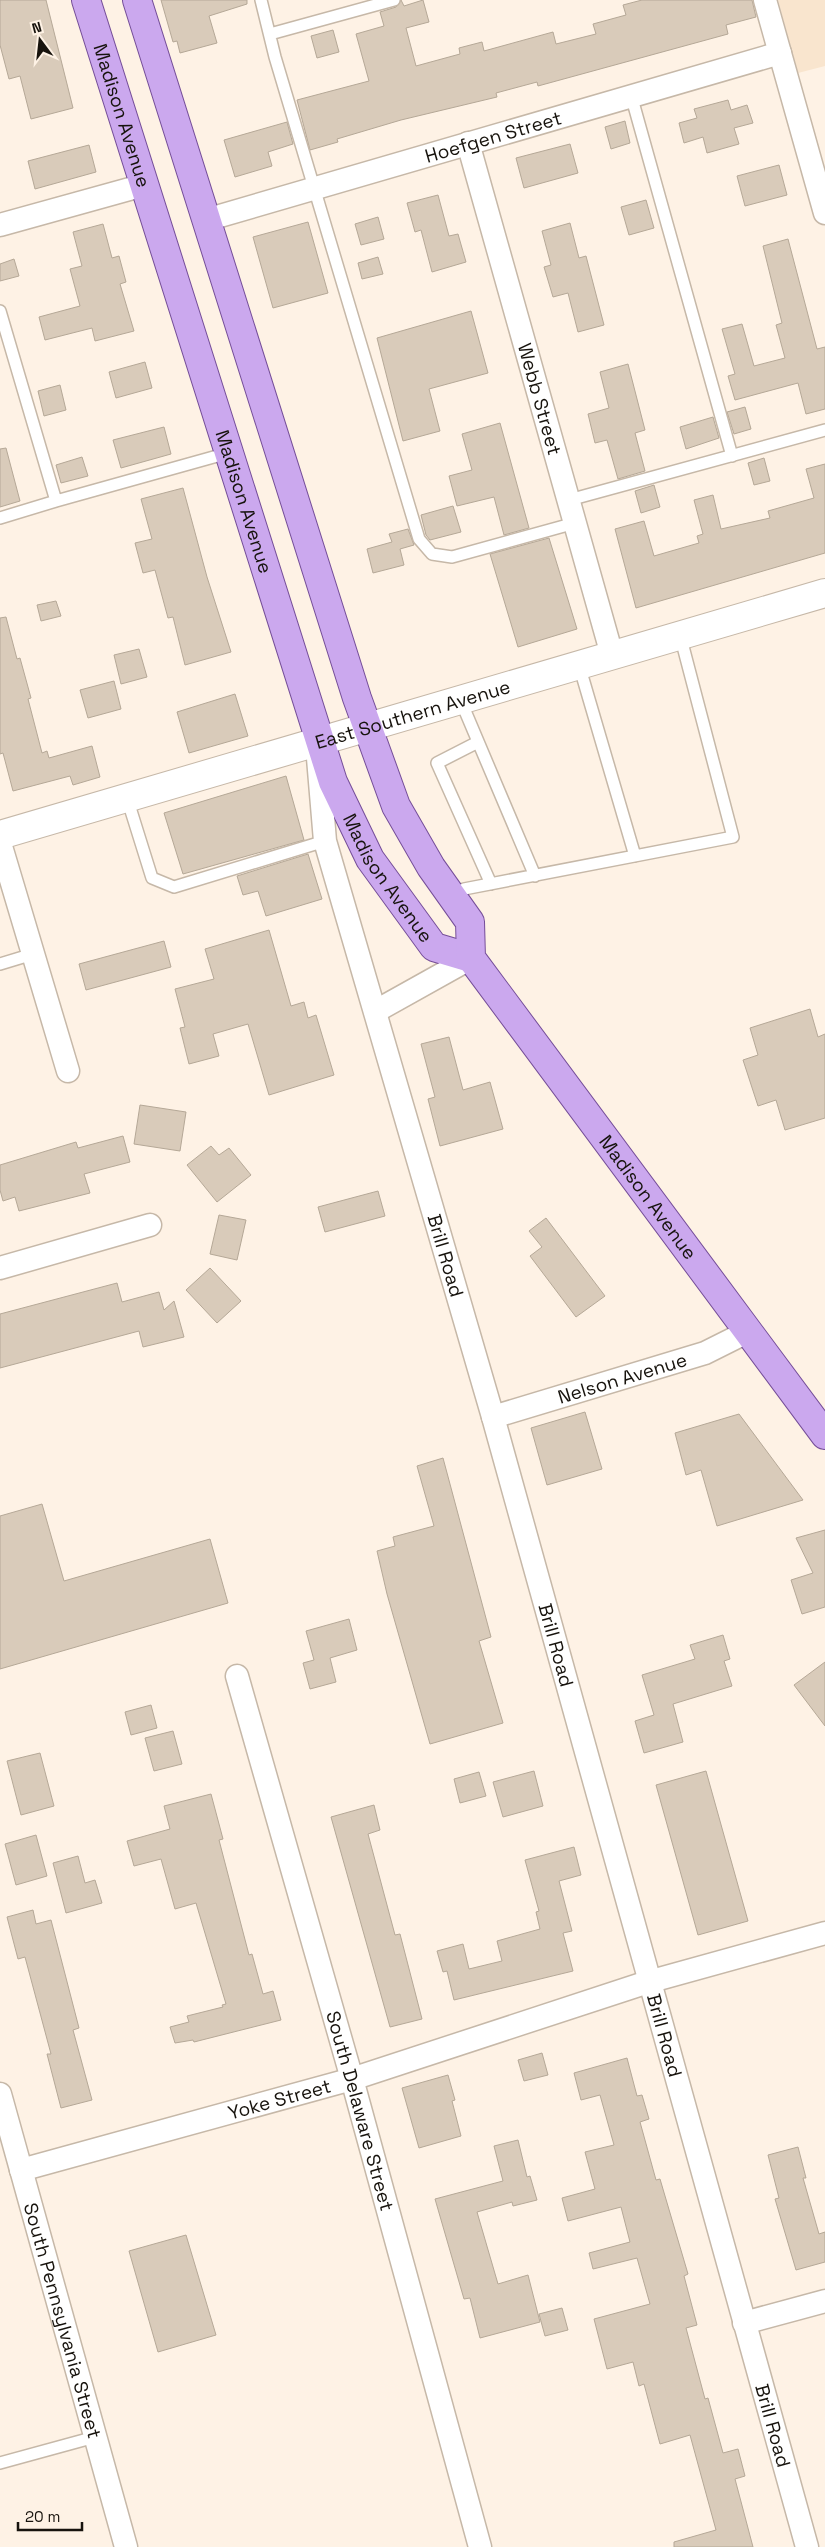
<svg xmlns="http://www.w3.org/2000/svg" width="825" height="2547" viewBox="0 0 825 2547" font-family="'Space Grotesk',sans-serif">
<rect width="100%" height="100%" fill="#fef2e5"/>
<path fill="#f9e5ce" d="M778 0H825V66L798 73Z"/>
<path fill="#d9cbba" stroke="#b5a897" d="M0 0H46L73 108 31 119 20 76 9 79 0 45Z
M161 0H247V4L209 16 217 43 180 53 177 41 173 42Z
M401 0 404 6 423 0 429 22 406 28 416 66 460 54 459 48 482 42 484 51 553 32 556 44 596 34 593 24 626 15 623 5 642 0H752L756 17 726 25 728 34 538 86 537 82 496 93 497 97 401 120 337 139 338 142 310 150 297 100 369 81 356 34 384 26 380 12 396 7Z
M333 30 339 52 317 58 311 36Z
M728 100 731 110 747 105 753 123 734 128 739 144 707 153 703 137 684 143 679 123 697 118 694 109Z
M625 121 630 143 611 149 605 127Z
M287 122 293 144 268 152 272 166 235 177 224 140Z
M570 144 578 173 524 188 516 158Z
M89 145 96 172 35 189 28 161Z
M779 165 787 195 745 206 737 176Z
M438 195 449 236 458 234 466 262 432 272 421 230 415 232 407 203Z
M646 200 654 228 629 235 621 207Z
M378 217 384 239 361 245 355 224Z
M308 222 328 293 273 308 253 237Z
M570 223 579 258 586 256 604 325 578 332 568 293 553 297 544 267 551 265 542 231Z
M103 224 112 258 119 256 126 282 120 284 134 331 95 341 92 328 45 340 39 317 80 306 70 269 82 266 73 232Z
M788 239 817 349 825 347V409L806 414 798 383 735 400 728 376 735 374 722 329 742 324 754 366 785 358 776 325 782 323 763 246Z
M378 257 383 274 362 279 358 263Z
M14 259 19 276 0 281V264Z
M471 311 488 373 429 389 440 431 403 441 377 338Z
M145 362 152 388 116 398 109 372Z
M628 364 645 430 635 433 645 471 618 479 607 440 595 443 588 414 609 408 600 372Z
M60 385 66 410 44 416 38 391Z
M745 407 751 429 734 434 727 412Z
M713 417 719 438 686 449 680 427Z
M500 423 529 528 504 535 494 497 457 506 449 476 472 470 462 434Z
M164 427 171 454 121 468 113 440Z
M6 448 20 501 0 507V449Z
M82 457 88 476 61 483 56 465Z
M764 458 770 481 754 485 748 463Z
M825 464V553L636 608 615 529 644 521 654 556 699 543 697 536 703 534 694 500 713 495 721 529 770 518 768 511 814 498 806 469Z
M654 485 660 507 641 513 635 491Z
M183 488 207 577 231 652 185 665 173 617 168 618 155 570 143 573 135 543 152 539 141 499Z
M453 506 461 532 430 540 426 535 421 515Z
M408 529 414 545 400 549 404 565 373 573 367 549 392 542 389 534Z
M549 538 577 629 518 647 490 554Z
M56 601 61 616 41 621 37 605Z
M6 617 17 659 20 658 31 698 28 699 42 753 47 751 49 758 92 746 100 777 73 785 70 776 13 791 3 753 0 754V618Z
M139 649 147 677 121 684 114 655Z
M114 681 121 709 88 718 80 690Z
M235 694 248 736 189 753 177 712Z
M286 776 304 840 183 874 164 813Z
M308 854 322 899 266 916 258 891 243 895 237 876Z
M269 930 291 1006 304 1002 308 1018 316 1015 334 1075 269 1095 248 1024 213 1034 219 1056 189 1064 180 1028 185 1027 175 989 214 979 205 949Z
M164 941 171 967 86 990 79 964Z
M810 1009 818 1037 825 1034V1118L785 1130 776 1100 758 1106 743 1060 758 1055 750 1028Z
M449 1037 463 1090 490 1082 503 1129 440 1146 428 1099 435 1097 421 1044Z
M140 1105 186 1112 180 1151 134 1144Z
M123 1136 130 1162 84 1174 90 1193 19 1211 15 1197 3 1201 0 1190V1165L76 1142 78 1148Z
M211 1146 219 1155 229 1148 251 1175 217 1202 187 1165Z
M378 1191 385 1216 325 1232 318 1207Z
M219 1215 246 1220 237 1260 210 1254Z
M546 1218 605 1296 576 1317 530 1256 542 1247 529 1231Z
M210 1268 241 1301 217 1323 186 1290Z
M117 1283 122 1302 159 1292 164 1310 174 1301 184 1337 143 1347 139 1331 0 1368V1314Z
M585 1412 602 1469 547 1485 531 1428Z
M739 1414 803 1500 717 1526 701 1470 686 1475 675 1433Z
M443 1458 491 1637 479 1641 503 1723 430 1744 387 1594 377 1551 395 1546 393 1537 434 1526 417 1466Z
M42 1504 64 1581 210 1539 228 1603 0 1669V1516Z
M825 1530V1607L802 1614 791 1580 813 1573 796 1538Z
M349 1619 357 1650 330 1658 336 1682 310 1689 303 1663 314 1660 306 1631Z
M723 1635 730 1659 724 1661 732 1686 673 1704 683 1742 644 1753 635 1721 654 1715 642 1675 695 1659 690 1645Z
M825 1662V1726L794 1685Z
M151 1705 157 1728 131 1735 125 1712Z
M173 1731 182 1764 154 1771 145 1738Z
M40 1753 54 1806 21 1815 7 1761Z
M534 1771 543 1806 503 1817 493 1782Z
M706 1771 748 1921 698 1935 656 1785Z
M479 1772 486 1796 460 1803 454 1779Z
M211 1794 223 1839 219 1840 249 1955 252 1954 263 1994 273 1991 281 2020 194 2042 193 2040 175 2043 170 2027 189 2022 187 2016 223 2007 222 2005 226 2004 196 1903 175 1909 161 1859 134 1866 127 1841 170 1829 164 1806Z
M374 1805 380 1830 368 1834 395 1935 400 1934 422 2019 390 2027 331 1817Z
M36 1835 47 1876 16 1885 5 1844Z
M574 1847 581 1875 559 1881 572 1931 563 1933 573 1971 454 2000 447 1971 443 1972 437 1951 463 1944 469 1969 502 1961 497 1941 540 1929 536 1912 539 1911 525 1860Z
M78 1856 85 1883 95 1880 102 1903 66 1913 53 1863Z
M33 1910 36 1924 51 1920 79 2028 73 2030 92 2100 61 2108 47 2054H51L25 1957 18 1959 7 1917Z
M542 2053 548 2075 524 2081 518 2060Z
M627 2058 637 2096 642 2095 649 2119 640 2122 656 2180 660 2179 688 2274 684 2276 697 2325 686 2328 705 2399 708 2398 723 2453 738 2449 745 2476 735 2479 753 2547H674V2542L716 2530 690 2435 660 2444 644 2384 639 2386 633 2362 607 2369 594 2319 650 2304 637 2258 593 2269 589 2253 630 2242 621 2207 568 2221 562 2198 595 2189 585 2152 614 2145 600 2095 581 2100 574 2073Z
M448 2075 455 2100 452 2101 461 2136 419 2148 402 2088Z
M518 2140 527 2177 530 2176 537 2200 513 2206 512 2202 477 2212 498 2284 528 2275 540 2322 480 2338 470 2298 464 2299 435 2199 503 2181 494 2146Z
M798 2147 806 2178H803L819 2234 825 2232V2262L796 2270 775 2199 779 2198 768 2155Z
M186 2235 216 2335 158 2352 129 2251Z
M562 2308 568 2330 545 2336 539 2314Z"/>
<g fill="none" stroke-linecap="round" stroke-linejoin="round">
<g stroke="#c6b8a8" stroke-width="14">
<path id="service" d="M261 0 275 57 419 539 432 554 452 557 575 523
M270 34 394 0
M631 95 732 456
M0 311 56 501 0 518
M569 500 825 430
M56 501 228 453
M579 665 635 856
M460 699 535 876
M478 742 437 763 491 884
M127 798 152 878 174 887 325 841
M451 895 464 889 733 837 680 635
M0 964 33 954
M0 2463 95 2437"/>
</g>
<g stroke="#c6b8a8" stroke-width="25">
<g id="minor">
<path d="M765 0 825 213"/>
<path id="s1" d="M468 143 612 655"/>
<path id="s2" d="M206 220 780 53"/>
<path d="M0 225 144 185"/>
<path id="s3" d="M318 758 325 841 493 1417 807 2547"/>
<path d="M0 843 68 1071"/>
<path d="M376 1011 471 958"/>
<path d="M0 1268 150 1225"/>
<path id="s4" d="M493 1417 705 1353 749 1331"/>
<path id="s5" d="M237 1676 352 2079 480 2547"/>
<path id="s6" d="M0 2094 126 2547"/>
<path id="s7" d="M21 2170 352 2079 648 1982 825 1933"/>
<path d="M744 2323 825 2301"/>
</g>
</g>
<g stroke="#c6b8a8" stroke-width="30">
<g id="tertiary">
<path id="s8" d="M0 835 825 593"/>
</g>
</g>
<g stroke="#754e98" stroke-width="30">
<g id="primary">
<path id="s9" d="M86 0 333 782 370 859 434 947 471 958"/>
<path id="s10" d="M137 0 357 698 396 806 431 867 470 922 471 958 825 1435"/>
</g>
</g>
<use href="#service" stroke="#fff" stroke-width="11"/>
<use href="#minor" stroke="#fff" stroke-width="22"/>
<use href="#tertiary" stroke="#fff" stroke-width="28"/>
<use href="#primary" stroke="#cba8ee" stroke-width="28"/>
</g>
<g text-anchor="middle" dominant-baseline="central" stroke-width="4" stroke-linejoin="round" paint-order="stroke">
<g font-size="19" fill="#17130d" stroke="#fef2e5">
<text stroke="none"><textPath href="#s9" startOffset="121">Madison Avenue</textPath></text>
<text stroke="none"><textPath href="#s2" startOffset="299">Hoefgen Street</textPath></text>
<text stroke="none"><textPath href="#s1" startOffset="266">Webb Street</textPath></text>
<text stroke="none"><textPath href="#s9" startOffset="526">Madison Avenue</textPath></text>
<text stroke="none"><textPath href="#s8" startOffset="430">East Southern Avenue</textPath></text>
<text stroke="none"><textPath href="#s9" startOffset="931">Madison Avenue</textPath></text>
<text stroke="none"><textPath href="#s10" startOffset="1318">Madison Avenue</textPath></text>
<text stroke="none"><textPath href="#s3" startOffset="515">Brill Road</textPath></text>
<text stroke="none"><textPath href="#s4" startOffset="135">Nelson Avenue</textPath></text>
<text stroke="none"><textPath href="#s3" startOffset="920">Brill Road</textPath></text>
<text stroke="none"><textPath href="#s3" startOffset="1325">Brill Road</textPath></text>
<text stroke="none"><textPath href="#s7" startOffset="268">Yoke Street</textPath></text>
<text stroke="none"><textPath href="#s5" startOffset="452">South Delaware Street</textPath></text>
<text stroke="none"><textPath href="#s6" startOffset="235">South Pennsylvania Street</textPath></text>
<text stroke="none"><textPath href="#s3" startOffset="1730">Brill Road</textPath></text>
</g>
</g>
<g transform="translate(40 40) rotate(345)" stroke="#fef2e5" stroke-width="4" paint-order="stroke">
<path d="M0-4L9 19L0 12L-9 19Z" fill="#17130d"/>
<text y="-8" font-size="14" font-weight="bold" text-anchor="middle" fill="#17130d">N</text>
</g>
<path d="M18 2522v8h64v-8" fill="none" stroke="#17130d" stroke-width="2.5"/>
<text x="25" y="2522" font-size="15" fill="#17130d" stroke="#fef2e5" stroke-width="4" paint-order="stroke">20 m</text>
</svg>
